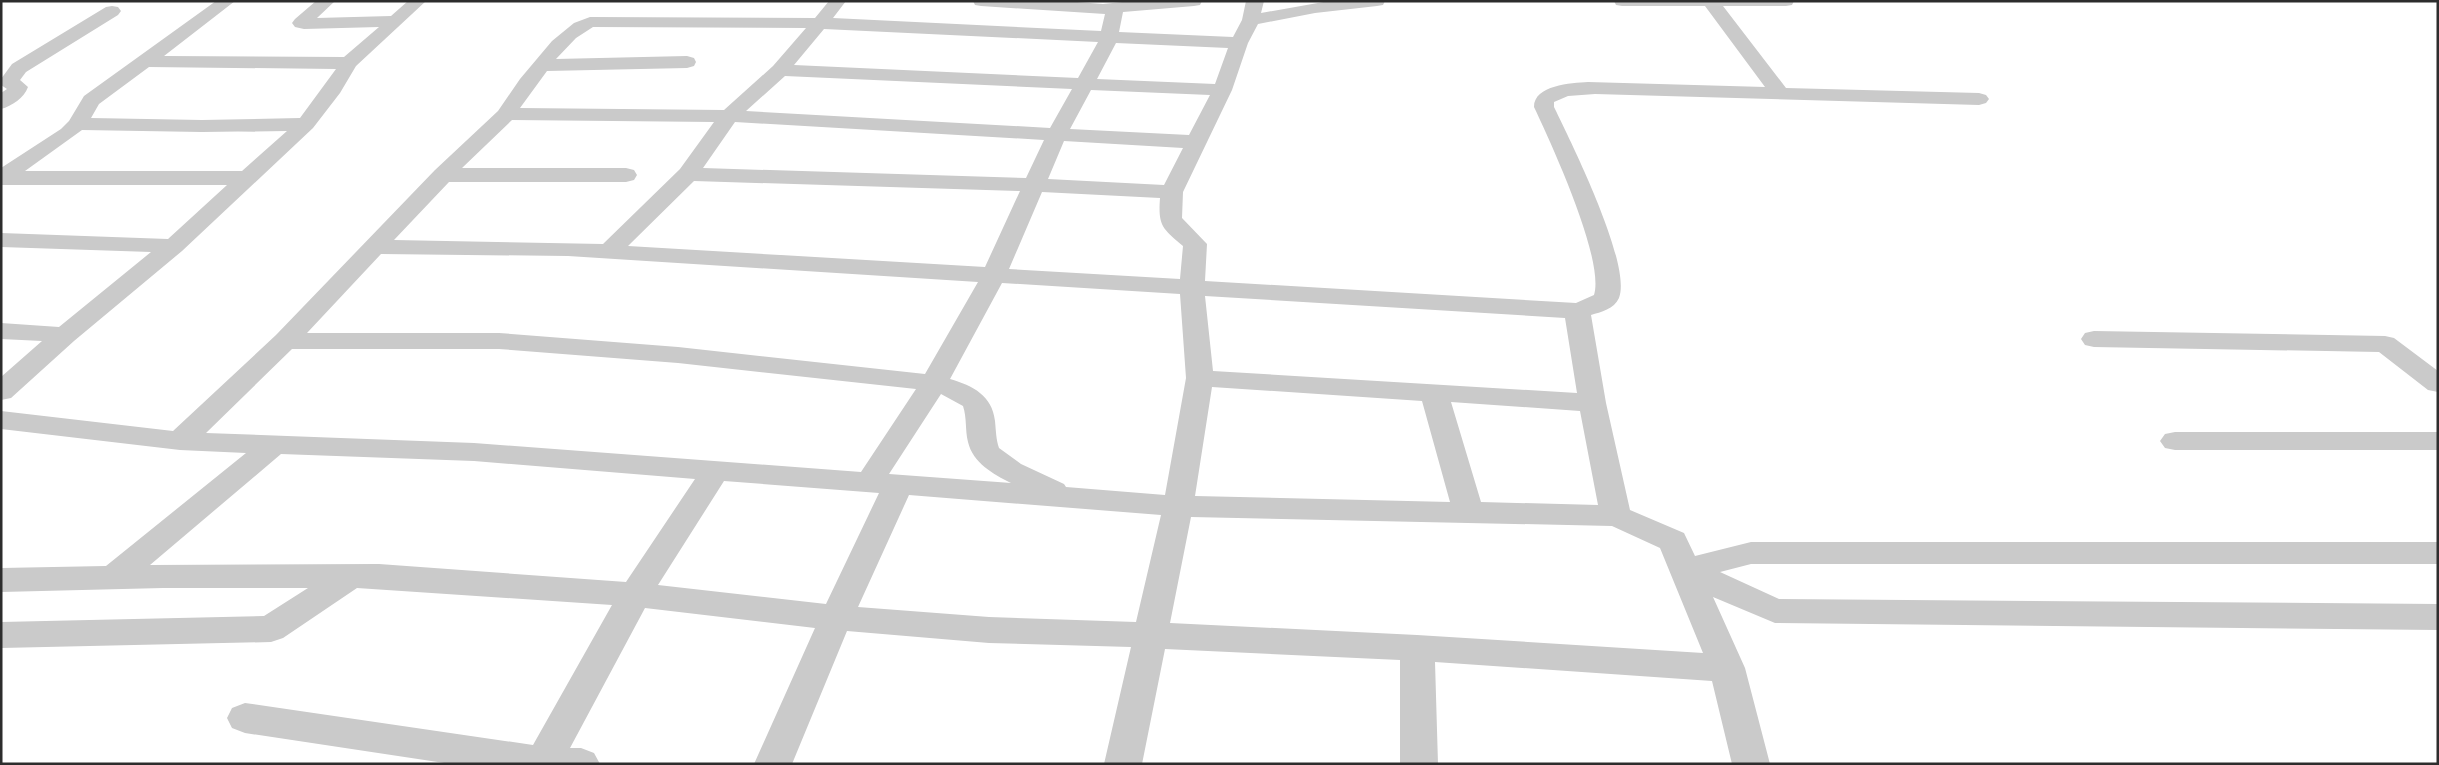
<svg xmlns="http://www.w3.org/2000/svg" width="2439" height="765" viewBox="0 0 2439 765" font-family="Ubuntu,sans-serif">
<rect width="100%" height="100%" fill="#fff"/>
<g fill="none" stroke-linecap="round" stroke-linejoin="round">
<path fill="#cacaca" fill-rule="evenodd" d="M216 1H235L164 56 344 57 379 27 304 29 295 27 292 23 295 19 316 1H335L317 18 391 16 408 1H426L356 66 340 93 313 128 182 251 74 341 11 398 1 400V377L42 341 1 339V323L59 327 151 252 1 247V233L168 239 227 185H1V168L61 129 69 121 84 96ZM149 67 336 69 300 118 202 120 91 118 99 104ZM82 130 202 132 287 131 242 171H25Z
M829 1H846L833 18 1101 31 1105 14 981 6 975 5 973 1H1064L1103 4 1132 1H1202L1200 5 1194 6 1123 12 1119 32 1233 37 1242 20 1246 1H1264L1261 13 1329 1H1385L1383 5 1377 6 1315 13 1258 24 1248 43 1232 90 1183 192 1182 218 1207 244 1205 281 1576 303 1594 295C1605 260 1551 143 1534 107 1534 85 1571 83 1588 82L1765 87 1705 6H1622L1616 5 1614 1H1794L1792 5 1786 6H1723L1786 88 1979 93 1986 95 1989 99 1986 103 1979 105 1595 94 1568 96 1554 102V107C1571 142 1632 264 1619 298 1614 309 1601 312 1591 315L1606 403 1630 510 1684 533 1695 556 1751 542H2438V564H1751L1720 572 1779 599 2438 604V630L1775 623 1713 597 1745 668 1770 764H1732L1712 681 1435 662 1438 764H1400V660L1165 649 1142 764H1104L1131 647 989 643 847 631 792 764H754L815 628 645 608 570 748H581L594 753 600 764H451L245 733 232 728 227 718 232 708 245 703 533 745 612 605 357 588 283 638 271 642 1 648V622L264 616 308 588H163L1 592V568L106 566 246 453 180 450 1 429V411L173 431 276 335 435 170 498 111 520 79 552 41 574 23 590 17 815 18ZM593 27 806 28 773 66 724 110 520 108 547 71 687 68 694 66 696 62 694 58 687 56 556 59 576 38ZM824 29 1098 42 1078 78 794 65ZM1116 43 1228 48 1215 84 1097 79ZM785 76 1072 89 1050 128 746 111ZM1091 90 1210 95 1189 135 1070 129ZM512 120 714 122 680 169 603 244 394 240 449 182H626L634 180 637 175 634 170 626 168H462ZM735 122 1044 140 1026 178 703 168ZM1064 141 1183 148 1164 185 1048 179ZM694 181 1020 191 985 267 628 246ZM1042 192 1160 198C1158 226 1162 228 1183 246L1180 279 1009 269ZM381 254 568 256 978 282 925 374 678 347 499 333H307ZM1002 283 1180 294 1186 378 1165 495 1066 487 1064 484 1021 464 999 448C996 439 996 431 995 421 992 395 973 386 950 379ZM1205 296 1565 318 1577 393 1213 371ZM292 349H499L678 363 916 389 861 472 474 443 206 433ZM1212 387 1422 401 1450 502 1195 496ZM941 394 963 406C967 418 965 430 968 442 973 463 993 474 1011 483L889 474ZM1451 402 1580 411 1598 505 1481 502ZM281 454 474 461 695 479 626 582 379 564 150 565ZM724 481 879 493 826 604 658 585ZM909 495 1161 515 1136 622 989 617 858 607ZM1191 517 1612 526 1660 548 1703 653 1417 635 1170 623Z
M112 6 118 7 121 11 118 15 26 72 20 80 28 87C24 98 12 106 1 109V93L7 89 1 85V79L12 64 106 7Z
M2094 331 2385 336 2394 338 2438 371V392L2428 390 2379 352 2094 347 2085 345 2081 339 2085 333Z
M2175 432H2438V450H2175L2165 448 2160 441 2165 434Z"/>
</g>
<rect width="2439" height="765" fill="none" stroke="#2d2d2d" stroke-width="5"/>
</svg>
